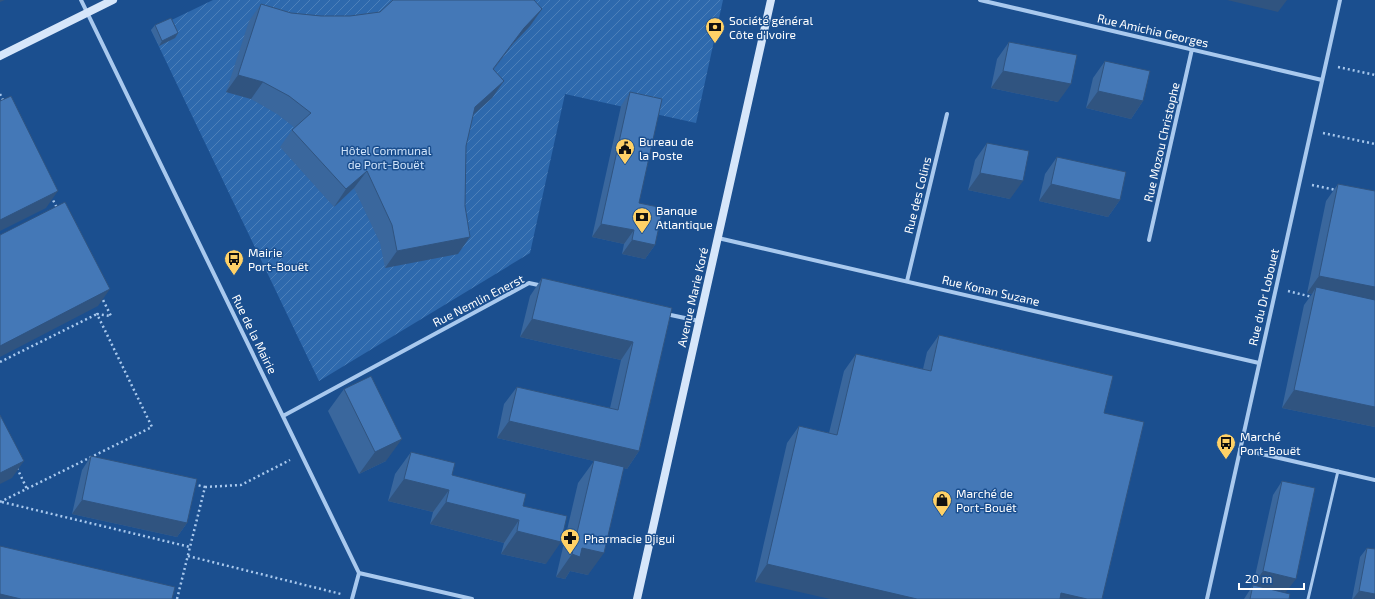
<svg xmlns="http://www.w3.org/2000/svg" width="1375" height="599" viewBox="0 0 1375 599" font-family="'Exo 2',sans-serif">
<defs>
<pattern id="garden-furrows" width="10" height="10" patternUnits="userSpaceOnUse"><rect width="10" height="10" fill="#2e69ad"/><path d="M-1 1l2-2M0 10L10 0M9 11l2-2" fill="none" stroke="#4d80b9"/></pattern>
</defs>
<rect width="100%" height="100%" fill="#1b4f8f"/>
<path fill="url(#garden-furrows)" d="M213 0H723L696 123 565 94 530 253 319 381 151 30Z"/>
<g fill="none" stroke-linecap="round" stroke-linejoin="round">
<path stroke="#a9c9ee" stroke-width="2.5" stroke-dasharray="2 3" stroke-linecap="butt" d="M1338 67 1375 75
M0 94 4 102
M1323 133 1375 144
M1312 185 1336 190
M51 196 57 208
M1288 291 1312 297
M0 362 97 314
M17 468 27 489
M205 487 241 485 290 460
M0 502 152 427 97 314 111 316 102 298
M2 502 190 547
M188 556 341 594
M177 599 205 487 193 484"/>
<path stroke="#a9c9ee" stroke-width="3" d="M1308 599 1338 471"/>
<path stroke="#a9c9ee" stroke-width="4" d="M81 0 359 573
M980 0 1322 80
M718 238 1259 363
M1149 240 1192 49
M907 281 947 114
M666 314 699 321
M283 416 529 283 543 286
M1240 449 1375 480
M359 573 472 599
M352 599 359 573
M1207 599 1340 0"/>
<path stroke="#d6e6fa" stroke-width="8" d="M0 56 113 0
M637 599 771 0"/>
</g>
<path fill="#3a679d" d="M261 4 291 13 321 16H350L380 12 542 9 530 26 512 45 494 69 504 81 492 98 473 115 466 146 458 254 385 268 380 243 354 188 334 207 280 147 292 130 295 128 277 114 251 99 226 92 249 21Z
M155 25 178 33 175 38 159 46 151 30Z
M1009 42 1058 102 991 88 997 59Z
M1105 61 1143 101 1131 119 1086 108 1093 78Z
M630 92 639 203 655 245 645 259 622 254 624 244 592 237 621 106Z
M987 143 1010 199 968 190 975 160Z
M1057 157 1120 200 1108 217 1039 201 1045 174Z
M1338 184 1375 427 1282 408 1304 305 1312 294 1307 293 1326 201Z
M542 278 672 308 639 451 627 469 624 468 588 575 570 571 565 579 556 577 578 483 594 461 497 438 504 404 517 387 610 408 621 360 520 337 530 296Z
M939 335 1113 376 755 582 787 443 799 426 829 433 844 371 856 354 923 369 927 352Z
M344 389 386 461 359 474 328 411Z
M411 452 452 475 523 506 546 564 501 554 504 543 430 524 433 512 388 501 395 474Z
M91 456 187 523 177 537 72 514 82 470Z
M1282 481 1286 592 1253 585 1273 495Z
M1367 548 1375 599H1352L1360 557Z
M1253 585 1289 599H1244Z"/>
<path fill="#305480" d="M0 0H5L0 2Z
M1227 0H1287L1278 12Z
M542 9 530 26 512 45 481 86 524 28Z
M178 33 175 38 159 46 162 41Z
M1003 71 1071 84 1058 102 991 88Z
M238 75 263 82 251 99 226 92Z
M504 81 492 98 463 124 475 107Z
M1098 91 1143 101 1131 119 1086 108Z
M367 171 354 188 334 207 346 189Z
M980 173 1023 181 1010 199 968 190Z
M1051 184 1120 200 1108 217 1039 201Z
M58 191 46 208 0 231V220Z
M601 224 634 230 624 244 592 237Z
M470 237 458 254 385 268 397 251Z
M632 240 655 245 645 259 622 254Z
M1319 276 1375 287V307L1316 287 1312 294 1307 293Z
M110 289 98 306 0 357V346Z
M532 319 633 342 621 360 520 337Z
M1294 390 1375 407V427L1282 408Z
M509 421 639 451 627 469 497 438Z
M402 439 386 461 359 474 375 452Z
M24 461 12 478 0 484V473Z
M404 479 449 490 433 512 388 501Z
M82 500 187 523 177 537 72 514Z
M446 502 519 520 504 543 430 524Z
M517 531 561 542 546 564 501 554Z
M582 548 604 553 588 575 570 571 565 579 556 577 572 554Z
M767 564 917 599H830L755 582Z
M1263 571 1296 579 1286 592 1253 585Z
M1359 591 1375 594V599H1353Z
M1061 593 1087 599H1057Z
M0 594 21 599H0Z"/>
<path fill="#4478b7" stroke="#305480" d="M393 0H534L542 9 524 28 493 69 504 81 475 107 466 146 465 206 470 237 397 251 392 225 367 171 346 189 292 130 311 113 289 96 263 82 238 75 261 4 291 13 321 16H350L380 12Z
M171 18 178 33 162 41 155 25Z
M1009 42 1077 55 1071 84 1003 71Z
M1105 61 1150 71 1143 101 1098 91Z
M630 92 662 99 639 203 663 208 655 245 632 240 634 230 601 224Z
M11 96 58 191 0 220V101Z
M987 143 1029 151 1023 181 980 173Z
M1057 157 1126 172 1120 200 1051 184Z
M1338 184 1375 191V287L1319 276Z
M65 202 110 289 0 346V235Z
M542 278 672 308 639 451 509 421 517 387 618 410 633 342 532 319Z
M1316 287 1375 300V407L1294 390Z
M939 335 1113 376 1104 413 1144 422 1102 599H1087L1061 593 1060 599H917L767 564 799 426 837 435 856 354 931 371Z
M371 376 402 439 375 452 344 389Z
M0 415 24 461 0 473Z
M411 452 455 463 452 475 526 494 523 506 567 516 561 542 517 531 519 520 446 502 449 490 404 479Z
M91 456 197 479 187 523 82 500Z
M594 460 624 467 604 553 582 548 580 557 572 554Z
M1282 481 1315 488 1296 579 1263 571Z
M0 546 175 587 172 599H21L0 594Z
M1367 548 1375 549V594L1359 591Z
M1253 585 1290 594 1289 599H1250Z"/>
<defs>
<g id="bank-pin" transform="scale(1)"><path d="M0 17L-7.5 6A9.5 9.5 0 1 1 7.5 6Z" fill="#ffd166" stroke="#1b4f8f"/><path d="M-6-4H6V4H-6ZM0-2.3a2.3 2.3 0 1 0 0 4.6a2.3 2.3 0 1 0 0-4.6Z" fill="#111"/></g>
<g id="civic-pin" transform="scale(1)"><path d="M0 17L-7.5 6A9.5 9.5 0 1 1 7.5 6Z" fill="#ffd166" stroke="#1b4f8f"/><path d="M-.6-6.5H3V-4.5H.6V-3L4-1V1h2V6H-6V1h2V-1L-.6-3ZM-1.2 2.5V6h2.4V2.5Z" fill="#111"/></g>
<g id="bus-pin" transform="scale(1)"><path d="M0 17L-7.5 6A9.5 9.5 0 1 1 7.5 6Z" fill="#ffd166" stroke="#1b4f8f"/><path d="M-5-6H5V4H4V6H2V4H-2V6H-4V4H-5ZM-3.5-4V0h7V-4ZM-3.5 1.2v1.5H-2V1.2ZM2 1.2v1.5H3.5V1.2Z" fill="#111"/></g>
<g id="shop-pin" transform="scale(1)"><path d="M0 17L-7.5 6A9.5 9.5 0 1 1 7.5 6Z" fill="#ffd166" stroke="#1b4f8f"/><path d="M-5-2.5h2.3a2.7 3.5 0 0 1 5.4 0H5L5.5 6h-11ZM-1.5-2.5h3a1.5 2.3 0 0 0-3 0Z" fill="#111"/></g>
<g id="pharmacy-pin" transform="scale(1)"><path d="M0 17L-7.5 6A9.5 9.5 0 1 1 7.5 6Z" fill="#ffd166" stroke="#1b4f8f"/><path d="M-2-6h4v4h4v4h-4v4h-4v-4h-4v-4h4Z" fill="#111"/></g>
</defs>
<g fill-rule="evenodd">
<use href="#bank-pin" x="715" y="27"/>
<use href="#civic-pin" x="625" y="148"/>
<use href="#bank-pin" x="642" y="217"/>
<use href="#bus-pin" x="234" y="259"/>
<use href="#bus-pin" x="1226" y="443"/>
<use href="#shop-pin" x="942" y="500"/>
<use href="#pharmacy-pin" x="570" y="538"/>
</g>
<g text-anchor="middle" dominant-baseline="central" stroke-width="3" stroke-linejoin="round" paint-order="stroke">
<g font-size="12" fill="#fff" stroke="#1b4f8f" text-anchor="start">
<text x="729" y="20">Société général<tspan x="729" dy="14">Côte d'Ivoire</tspan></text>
<text x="639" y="141">Bureau de<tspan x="639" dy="14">la Poste</tspan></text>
<text x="656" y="210">Banque<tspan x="656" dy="14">Atlantique</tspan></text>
<text x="248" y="252">Mairie<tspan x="248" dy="14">Port-Bouët</tspan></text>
<text x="1240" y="436">Marché<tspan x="1240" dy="14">Port-Bouët</tspan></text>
<text x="956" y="493">Marché de<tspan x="956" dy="14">Port-Bouët</tspan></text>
<text x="584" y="538">Pharmacie Djigui</text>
</g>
<g font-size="12" fill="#fff" stroke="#1b4f8f">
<text transform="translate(1153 30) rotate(13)">Rue Amichia Georges</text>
<text transform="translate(1161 142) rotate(-77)">Rue Mozou Christophe</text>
<text transform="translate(917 195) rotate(-76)">Rue des Colins</text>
<text transform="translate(991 290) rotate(13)">Rue Konan Suzane</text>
<text transform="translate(692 297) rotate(-77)">Avenue Marie Koré</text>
<text transform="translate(1263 297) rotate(-77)">Rue du Dr Lobouet</text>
<text transform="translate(478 300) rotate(-27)">Rue Nemlin Enerst</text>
<text transform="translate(255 334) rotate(64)">Rue de la Mairie</text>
</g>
<g font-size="12" fill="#cfe3fa" stroke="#1b4f8f">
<text x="386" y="150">Hôtel Communal<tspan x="386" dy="14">de Port-Bouët</tspan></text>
</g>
</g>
<path d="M1239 583v6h65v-6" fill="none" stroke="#ffffff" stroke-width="2"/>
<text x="1245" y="583" font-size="12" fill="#ffffff" stroke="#1b4f8f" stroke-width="3" paint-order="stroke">20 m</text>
</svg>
